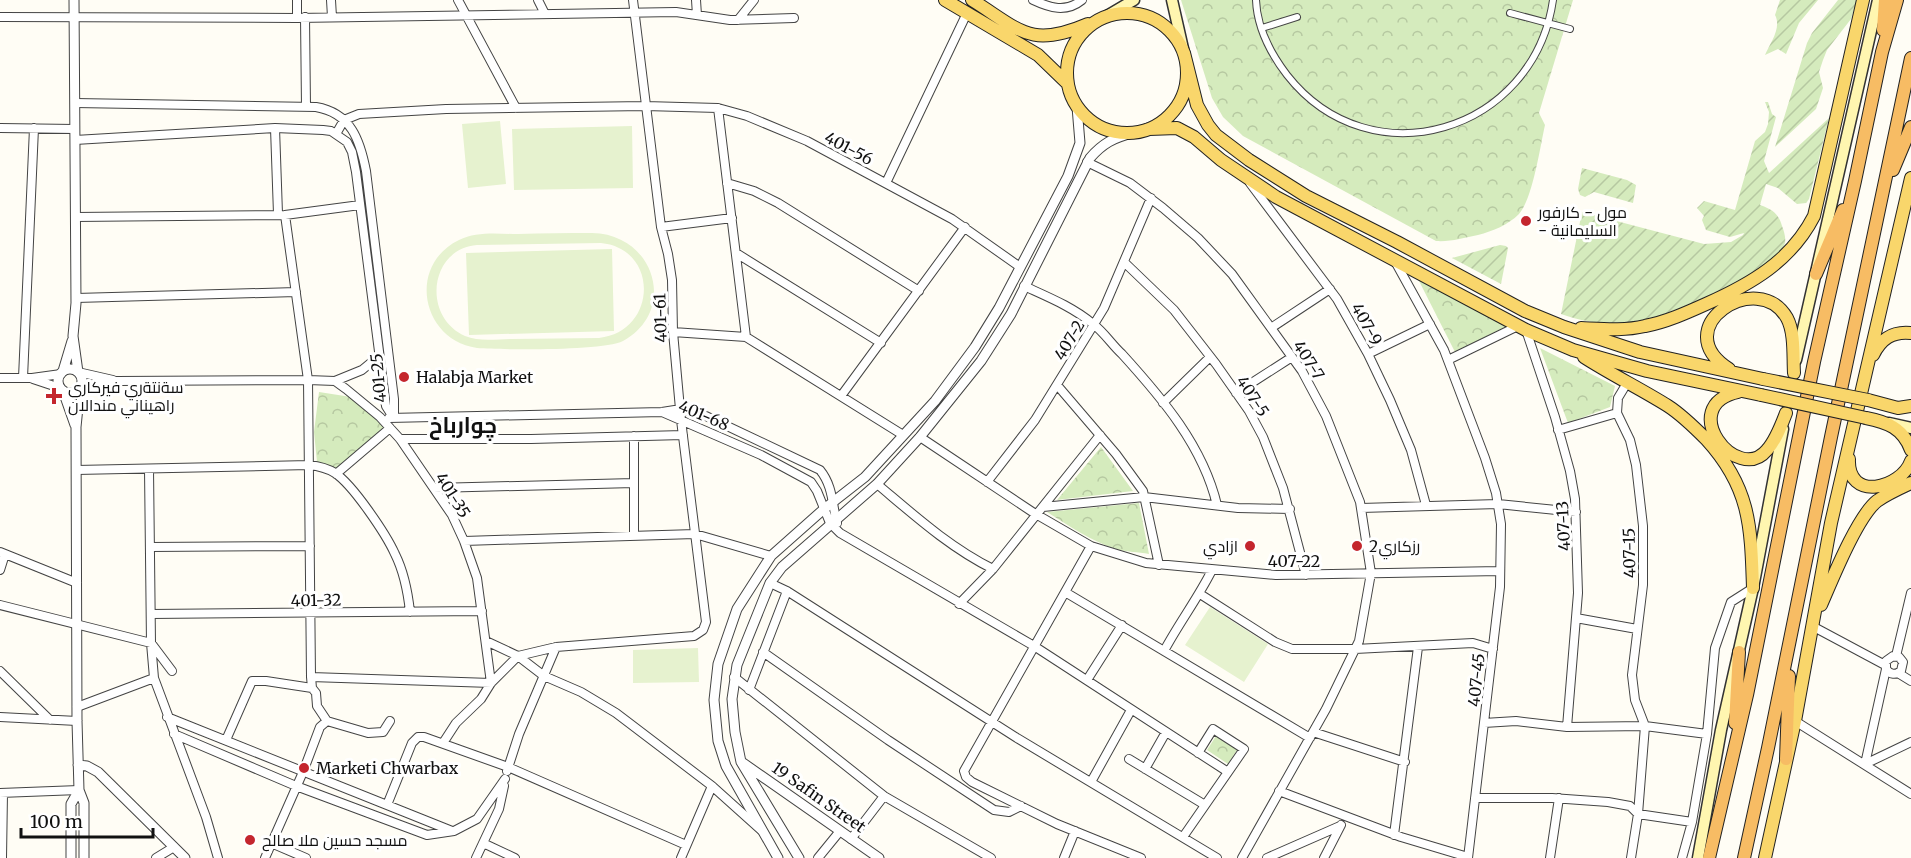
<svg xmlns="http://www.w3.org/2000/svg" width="1911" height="858" viewBox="0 0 1911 858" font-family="Merriweather,Cairo,serif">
<defs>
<pattern id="park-crowns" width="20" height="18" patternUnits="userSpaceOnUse" patternTransform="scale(1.5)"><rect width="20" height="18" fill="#d5ebbd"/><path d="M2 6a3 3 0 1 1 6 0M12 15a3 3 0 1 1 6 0" fill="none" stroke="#b6c8a1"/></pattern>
<pattern id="garden-furrows" width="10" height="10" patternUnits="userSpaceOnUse" patternTransform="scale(1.5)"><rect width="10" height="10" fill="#d5ebbd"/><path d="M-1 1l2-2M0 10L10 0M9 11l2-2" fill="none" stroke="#b6c8a1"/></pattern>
</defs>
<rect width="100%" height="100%" fill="#fffdf5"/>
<path fill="url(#park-crowns)" d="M1181 0H1573L1539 113 1545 125C1540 147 1533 198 1519 214 1508 225 1493 231 1478 235 1464 238 1450 242 1436 241L1243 136 1223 117 1212 98Z
M1418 279 1507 327 1455 352Z
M1540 348 1615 386 1610 407 1568 423Z
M319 392 351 397 387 428 336 472 317 462 314 432Z
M1101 447 1133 491 1057 500Z
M1139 503 1149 554C1138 552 1126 552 1116 549 1091 541 1069 526 1047 512Z
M1216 736 1237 750 1228 764 1207 750Z"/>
<path fill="url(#garden-furrows)" d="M1780 0H1818L1799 23 1786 54 1778 49 1765 55C1770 43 1782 28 1775 15Z
M1838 0H1857L1851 19 1827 50 1823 60 1819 72 1823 88 1816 109 1775 147 1807 43 1812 33Z
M1765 102H1768L1772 114 1776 117 1764 161 1769 173 1829 118 1809 199 1806 203 1797 204 1778 188 1766 184 1760 205C1772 209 1779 214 1782 226 1784 231 1786 238 1785 243 1775 273 1663 318 1633 323 1609 326 1584 322 1561 314L1582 212 1704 244 1731 242 1743 235 1744 233 1730 237 1706 230 1702 220 1704 216 1697 208 1704 201 1735 210 1755 141 1765 132 1768 124 1769 112Z
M1582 168 1627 180 1636 185 1633 203 1594 192 1585 197 1580 195 1578 189Z
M1500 245 1506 246 1508 248 1501 284 1452 258Z"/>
<path fill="#e6f2cf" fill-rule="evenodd" d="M500 121 506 184 468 188 462 124Z
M632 126 633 188 514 190 512 129Z
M592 233C655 234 678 311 623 341 603 351 503 350 477 348 421 340 407 265 459 240 477 231 498 234 518 234 542 233 567 233 592 233ZM601 243C660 249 657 332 599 338 570 338 541 339 511 339 497 339 479 342 465 336 422 317 429 249 477 245Z
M612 249 614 331 469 335 466 253Z
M1210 607 1268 644 1244 682 1185 645Z
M698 648 699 682 633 683V650Z"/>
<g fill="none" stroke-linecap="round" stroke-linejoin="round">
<g stroke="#444" stroke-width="8">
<path id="pedestrian" d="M1256 0C1257 27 1271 54 1287 75 1371 182 1534 132 1553 0
M1510 13 1570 29
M1262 28 1297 17"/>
</g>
<g stroke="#444" stroke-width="10">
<path id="minor" d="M297 0V18
M331 0 332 17
M458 0 516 108
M538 0 545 14
M696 0 697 15
M1033 0C1050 8 1066 13 1082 0
M0 17 297 18 676 12 730 20 794 18
M305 17 306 107
M738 20 754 0
M75 103 316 107C351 113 360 140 366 171L394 399V418
M718 108 746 337
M0 128 75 129
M275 128 278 214
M336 134 344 120 359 114 446 109 645 106 718 108 747 116 807 141 952 219 1020 267
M75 140 275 128 323 130 331 131 347 142 352 152 356 172 386 406 393 417
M1087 162 1130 183 1163 208 1198 238 1232 274 1302 371 1326 416 1360 502 1371 573 1359 641 1326 709 1242 858
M727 183 754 191 778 203 919 291
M886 183 967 13
M1250 183 1337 299 1368 354 1390 400 1411 450 1426 505
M75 217 285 215 360 205
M661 227 732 218
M736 253 881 343
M1124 262 1174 310 1216 364 1249 411 1263 437 1283 488 1306 575
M1396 263 1444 350 1485 458 1496 493 1501 524 1500 587 1468 858
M1024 286C1048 297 1073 307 1093 324 1104 332 1112 345 1122 354 1162 398 1203 446 1217 505
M76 298 296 292
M1271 328 1330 289
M1526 330 1555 417 1570 471 1575 499 1578 593 1567 727
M673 332 746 337 903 435
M1368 354 1430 324
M1448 360 1518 326
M78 372 113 380
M0 378H32L61 374
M23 378 34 128
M33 379 60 388
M335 381 362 370 379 356
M1627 383 1618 398 1617 413 1630 440 1636 465 1643 526V585L1632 675 1635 700 1645 726 1638 814 1631 858
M1057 385 1116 454 1143 491 1159 565
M80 387 117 381 308 380 335 381 346 389 380 417 400 439 452 515 464 541 477 578 491 683 311 677
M1236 393 1292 357
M841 396 965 227
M1163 403 1210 357
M662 412 761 455 811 482 817 491 830 523 840 533 1034 646 1228 772
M389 418 662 412 681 409 706 416 820 470C833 486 832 504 837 523
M1558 430 1617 413
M920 437 1034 513 1091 546 1146 563 1276 575 1500 571
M400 439H531L683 435
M149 469 151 643 154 678 206 817 218 858
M76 470 309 465C318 466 327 468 335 473 353 485 386 534 395 554 404 572 408 593 410 612
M336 474 390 428
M987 482 1035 420 1104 308 1151 198
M877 484C914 515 949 547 993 569
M434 488 634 483
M1043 507 1144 497 1238 508 1290 509
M1361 508 1498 504 1576 512
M634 536V436
M464 541 695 534 771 556
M1091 546 964 771 966 777 972 782 1057 824 1141 858
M150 547 310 546
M0 552 77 583
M0 570 5 554
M770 583 787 591 1017 738 1217 858
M1065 592 1310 738
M1200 594 1275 642 1292 649H1355L1473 643 1493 649
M959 604 993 569 1100 435
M0 605 151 643 172 671
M151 614 482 611
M1576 618 1637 629
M1812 626 1885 665
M486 641 518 656 544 676 581 692 616 713 712 786 761 830
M1164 651C1179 623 1198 598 1212 570
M763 652 888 740 994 810 1009 812 1021 806
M1896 656 1911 593
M0 671 50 720
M1898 673 1911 681
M734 677 884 796 991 858
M1087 680 1122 625
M749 690 787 591
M77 707 154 678
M0 717 77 721
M167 717 452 831
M327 721 368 733 383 732 390 721
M1795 721 1911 794
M1484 723 1516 721 1567 727 1645 726 1707 734
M1313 732 1405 762
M174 734 296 786 427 835 454 831 477 819 505 779
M226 740 252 681H266L312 688
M443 743 456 723 481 699 491 683 518 656 556 647 694 636 703 630 706 622 681 420 673 332 672 280 668 254 661 227 633 0
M1129 759 1205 805
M1865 764 1886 669V661L1893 656 1899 657 1903 662 1901 671C1896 675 1890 675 1886 669
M1865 764 1911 742
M1145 769 1166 732
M507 771 519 734 556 647
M1091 782 1131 710
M1279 791 1401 837 1468 857
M0 793 79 790
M1475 798H1552L1608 802 1630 806 1638 814 1692 822
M387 805 412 743 418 737H424L508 767 686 845
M1394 835 1418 647
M1183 837 1244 749 1213 729 1198 753
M851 839 884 796
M271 843 306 858
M483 843 515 858
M2 858 3 793
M156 858 174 847
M265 858 303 772 320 727 327 721 317 706 316 693 312 688 311 677 308 380 285 215
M476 858 499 809 504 786
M681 858 712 786
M818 858 840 831
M1064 858 1075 831
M1267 858 1340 826
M1324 858 1341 825
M1550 858 1559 798
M1682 858 1692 822 1707 734 1715 648 1731 602 1753 588"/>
</g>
<g stroke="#444" stroke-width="11">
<path id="tertiary" d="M74 0 76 303 73 336 78 372
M58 381a12 12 0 1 1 24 0a12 12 0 1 1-24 0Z
M63 371 72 341
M80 387 76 427 77 721 79 790 84 803V858
M63 391 75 425
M743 763 879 858
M78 765 87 766 98 772 185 858
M71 858V804L79 790
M778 858 726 766 718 741 714 700 718 664 737 609 771 556 824 509 865 477 935 401 975 347 999 308 1068 176 1080 143 1077 107
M799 858 741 762 735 732 732 699 737 665 770 583 782 567 877 484 920 437 981 361 1011 314 1090 158C1102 144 1114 137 1133 133"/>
</g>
<g stroke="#333" stroke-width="13">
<path id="secondary" d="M1172 0 1184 53
M1105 17 1134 0
M1796 360 1878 0
M1889 423 1911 428
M1698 858 1721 730 1753 588 1783 429"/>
</g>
<g stroke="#222" stroke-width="14">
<path id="primary" d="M945 0 1038 55 1067 83
M972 0C1020 30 1030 49 1088 24
M1067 73a60 60 0 1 1 120 0a60 60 0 1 1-120 0Z
M1184 53 1197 105 1208 125 1216 135 1249 160 1306 196 1397 242 1525 311 1564 327 1640 352 1763 379
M1149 129 1177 128 1194 137 1221 160 1276 197 1526 330 1573 350 1647 371 1761 395
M1581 328C1603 329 1624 331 1645 326 1666 322 1686 313 1706 304 1751 284 1791 261 1814 216L1863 0
M1873 355C1881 339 1892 331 1911 333
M1584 357C1612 375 1641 389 1668 406 1682 415 1694 427 1706 439 1750 487 1751 525 1753 588
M1729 369C1665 328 1758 267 1787 318 1795 333 1793 356 1794 373
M1738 392C1675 406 1737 486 1767 450 1776 440 1781 426 1786 413
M1868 400 1898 408 1911 406
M1866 418C1887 422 1903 428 1911 450
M1849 459C1847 502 1901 489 1911 461
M1821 605C1832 580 1857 517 1877 501 1887 494 1900 488 1911 483
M1765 858 1795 721 1831 523 1911 178"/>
</g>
<g stroke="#222" stroke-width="14">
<path id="trunk" d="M1883 30 1885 0
M1893 170 1911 127
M1816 274 1843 210
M1735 723 1739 652
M1786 759 1789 676
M1709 858 1747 695 1814 362 1855 181 1882 52 1897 0
M1744 858 1768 748 1831 437 1911 58"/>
</g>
<use href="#pedestrian" stroke="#fff" stroke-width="6"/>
<use href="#minor" stroke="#fff" stroke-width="8"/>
<use href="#tertiary" stroke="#fff" stroke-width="9"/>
<use href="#secondary" stroke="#fff6b0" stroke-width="10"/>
<use href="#primary" stroke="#f9d66b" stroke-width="12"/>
<use href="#trunk" stroke="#f7bc64" stroke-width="12"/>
<g stroke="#222" stroke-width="14" stroke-linecap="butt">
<path id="primary-bridge" d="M1763 379 1868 400
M1761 395 1866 418"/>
</g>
<use href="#primary-bridge" stroke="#f9d66b" stroke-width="12"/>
</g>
<g fill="#c4262e" stroke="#fff" stroke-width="2">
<circle cx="1526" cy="221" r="6"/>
<circle cx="404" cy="377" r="6"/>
<path d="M51 387h6v6h6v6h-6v6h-6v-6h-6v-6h6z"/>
<circle cx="1250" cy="546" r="6"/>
<circle cx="1357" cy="546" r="6"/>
<circle cx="304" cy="768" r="6"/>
<circle cx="250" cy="840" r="6"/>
</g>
<g text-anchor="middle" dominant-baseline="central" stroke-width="6" stroke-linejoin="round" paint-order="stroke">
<g font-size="16" fill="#111" stroke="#fff">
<text transform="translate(849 148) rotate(28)">401-56</text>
<text transform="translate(660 318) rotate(-92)">401-61</text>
<text transform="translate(1367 324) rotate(61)">407-9</text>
<text transform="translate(1069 340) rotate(-59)">407-2</text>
<text transform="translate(1309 360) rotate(58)">407-7</text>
<text transform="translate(378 378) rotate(-95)">401-25</text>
<text transform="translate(1253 396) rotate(57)">407-5</text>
<text transform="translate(704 415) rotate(23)">401-68</text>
<text transform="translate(453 495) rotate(58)">401-35</text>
<text transform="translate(1563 526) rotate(-93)">407-13</text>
<text transform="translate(1629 553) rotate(-91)">407-15</text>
<text x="1294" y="561">407-22</text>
<text transform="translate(316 600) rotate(-1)">401-32</text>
<text transform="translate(1476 680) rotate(-84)">407-45</text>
<text transform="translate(819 797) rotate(35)">19 Safin Street</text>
</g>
<g font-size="16" fill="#111" stroke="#fff" text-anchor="start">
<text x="1538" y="212">مول - كارفور<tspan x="1538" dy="18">- السليمانية</tspan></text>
<text x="416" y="377">Halabja Market</text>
<text x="68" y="387">سةنتةري فيركاري<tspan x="68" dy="18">راهيناني مندالان</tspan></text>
<text x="1238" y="546" text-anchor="end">ازادي</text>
<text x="1369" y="546">رزكاري2</text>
<text x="316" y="768">Marketi Chwarbax</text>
<text x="262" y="840">مسجد حسین ملا صالح</text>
</g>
<g font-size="22" font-weight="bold" fill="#111" stroke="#fff">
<text x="463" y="425">چوارباخ</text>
</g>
</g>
<path d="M21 828v9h132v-9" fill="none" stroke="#111111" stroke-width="3"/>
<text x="30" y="828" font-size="18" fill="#111111" stroke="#ffffff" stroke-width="4.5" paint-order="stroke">100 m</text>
</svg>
